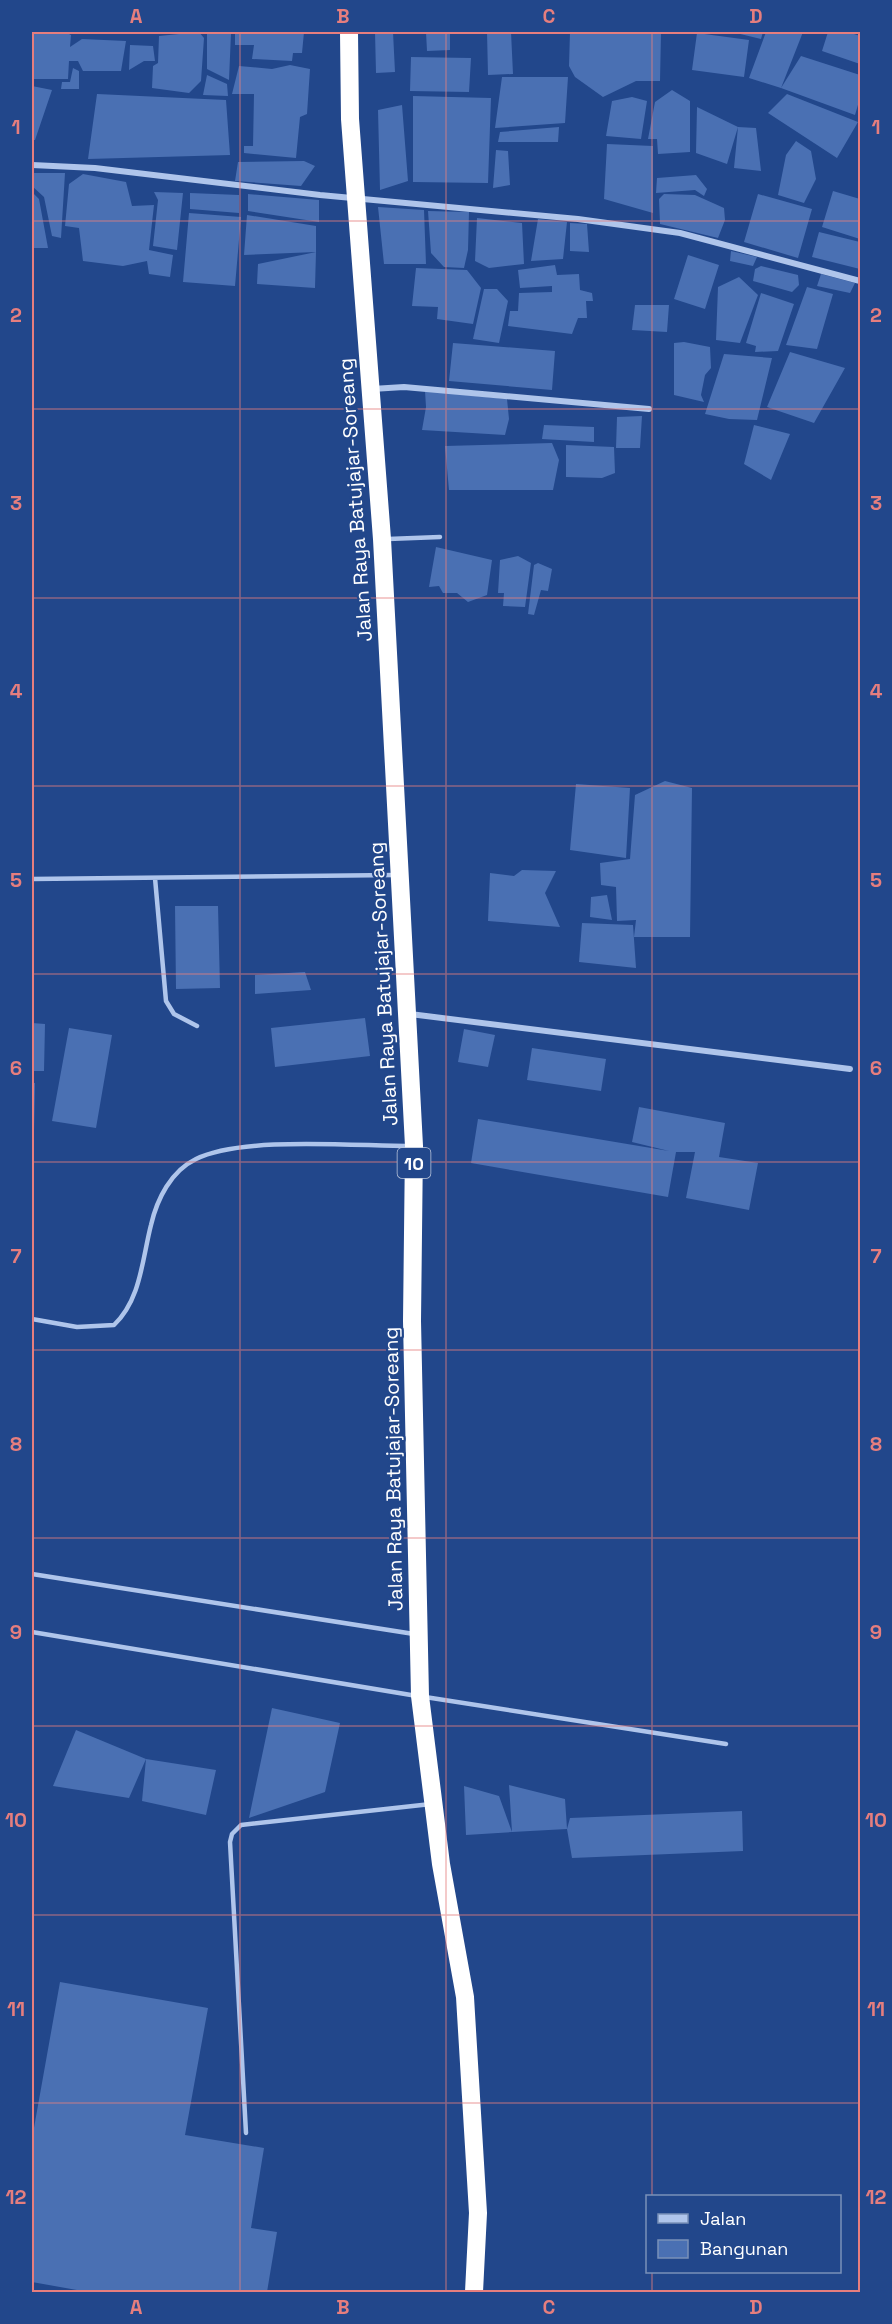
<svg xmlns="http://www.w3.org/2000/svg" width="892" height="2324" viewBox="0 0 892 2324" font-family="'Space Grotesk',sans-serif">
<rect width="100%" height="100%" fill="#22478b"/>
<path fill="#4a70b3" d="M32 32H65L71 35 70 47 82 39 126 41 121 71H83L78 61H69L68 79H32Z
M199 32 204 38 201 81 189 93 152 88 153 66 158 63 159 36Z
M207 32 231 33 229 80 207 69Z
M235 32H304L302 53H293L292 61 252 59 254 45H235Z
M375 32H393L395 72 376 73Z
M426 32H450V50L427 51Z
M487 32H511L513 74 488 75Z
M570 32H661L660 81H636L603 97 575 77 569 66Z
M732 32H763L761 39Z
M766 32H803L781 88 749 78Z
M828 32H848L860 36V64L822 51Z
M697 33 749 40 744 77 692 70Z
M130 45 153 46 155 61H144L129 70Z
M801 56 860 75V98L855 115 781 88Z
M411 57 471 58 469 92 410 91Z
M290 65 310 69 307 114 300 117 296 158 244 153V146H253L254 94H232L239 66 272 69Z
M73 68 79 71V89H61L62 82H70Z
M207 75 227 84 228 96 203 95Z
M502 77H568L565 123 495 128Z
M32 86 52 90 35 140H32Z
M672 90 690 101V152L658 154 657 139H648L655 102Z
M97 94 226 100 230 155 88 159Z
M787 94 858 122 837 158 768 113Z
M413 96 491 98 488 183 413 182Z
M632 97 647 101 641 139 606 136 612 101Z
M402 105 408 181 380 190 378 110Z
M697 107 738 127 727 164 696 153Z
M559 127 558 142H498L500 132Z
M738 127 756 128 761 171 734 168Z
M796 141 811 151 816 179 804 203 778 195 786 155Z
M607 144 653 146V213L604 199Z
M496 150 508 151 510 185 493 188Z
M304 161 315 166 301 186 235 181 238 162Z
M32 173H65L61 238 52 236 44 197 32 186Z
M83 174 126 182 132 206 154 205 149 250 173 255 170 277 149 274 147 261 123 266 83 261 79 228 65 226 69 184Z
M696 175 707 189 704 196 695 190 656 193 657 178Z
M833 191 860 199V239L822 227Z
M32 192 39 199 48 248H32Z
M154 192 183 193 177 250 153 246 158 200Z
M190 193 239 195V213L190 209Z
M248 194 319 200V222L248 211Z
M664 194 695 195 724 208 725 220 718 238 660 224 659 199Z
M758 194 812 209 798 258 744 242Z
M378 207 424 210 426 264H384Z
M428 211 469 212 468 250 464 268 444 267 431 253Z
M189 213 241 217 235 286 183 282Z
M247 215 316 226V252L244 255Z
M477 218 522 223 524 264 489 268 475 261Z
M538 219 567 222 563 259 531 261Z
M570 223 587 224 589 252 570 251Z
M819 232 860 242V269L812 257Z
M731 251 757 257 753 266 730 261Z
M316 252 315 288 257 284 258 264Z
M688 255 719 265 705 309 674 299Z
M555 265 557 275 579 274 580 290 592 293 593 301H586L587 318H578L572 334 508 326 510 311H518L519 293 552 292V286L520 288 518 270Z
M761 266 798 275 799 285 792 292 753 281 755 269Z
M416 268 467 270 481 288 473 324 437 319 438 307 412 306Z
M821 274 855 283 850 293 817 286Z
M739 277 758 295 740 343 716 340 718 287Z
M807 287 833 294 817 349 786 345Z
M484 289H497L508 301 499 343 473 339Z
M761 293 794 304 778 351 755 352 756 346 746 343Z
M635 305H669L667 332 632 330Z
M684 342 710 347 711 368 705 375 701 395 704 402 674 395V343Z
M453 343 555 351 552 390 449 381Z
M790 352 845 368 814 423 767 407Z
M724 354 772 358 757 420 729 419 705 414Z
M425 391 507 399 509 419 505 435 422 430 426 407Z
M642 416 640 448H616L617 417Z
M544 425 594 427V442L542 439Z
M754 425 790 434 771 480 744 464Z
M552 443 559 460 553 490H449L445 446Z
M566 445 614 447 615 473 602 478 566 477Z
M436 547 492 560 487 595 468 602 457 593H443L439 586 429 587Z
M518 556 531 563 525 607 503 606 504 593H498L500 560Z
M538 563 552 569 548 591 541 590 534 615 528 614 534 565Z
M665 781 692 788 690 937H634L636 920 617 921 616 887 601 885 600 863 630 859 635 795Z
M576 784 630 788 626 858 570 850Z
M522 870 556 871 545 893 560 927 488 921 490 873 514 876Z
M607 895 612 920 590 917 591 897Z
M175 906H218L220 988 176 989Z
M582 923 633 925 636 968 579 962Z
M305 972 311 990 255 994V975Z
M365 1018 370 1056 275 1067 271 1028Z
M32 1023 45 1024 44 1071H32Z
M69 1028 112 1035 96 1128 52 1121Z
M464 1029 495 1035 488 1067 458 1062Z
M532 1048 606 1059 601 1091 527 1080Z
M32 1083H35L34 1131H32Z
M639 1107 725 1123 719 1157 758 1163 749 1210 686 1198 695 1152H676L668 1197 471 1163 478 1119 669 1151 632 1142Z
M272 1708 340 1723 325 1792 249 1818Z
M76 1730 146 1759 129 1798 53 1786Z
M146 1759 216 1770 206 1815 142 1801Z
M509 1785 565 1799 567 1829 512 1832Z
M464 1786 499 1796 512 1832 466 1835Z
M742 1811 743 1851 572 1858 567 1829 570 1818Z
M60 1982 208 2008 185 2135 264 2148 251 2228 277 2232 267 2292H88L32 2282V2139Z"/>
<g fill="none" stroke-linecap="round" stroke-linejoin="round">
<path stroke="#afc5eb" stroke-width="4.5" d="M388 539 440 537
M155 878 166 1001 174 1014 197 1026
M32 879 395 875
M32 1319 77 1327 114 1325C141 1299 142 1260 151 1225 157 1199 171 1171 196 1159 242 1136 355 1146 409 1146
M32 1574 414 1634
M32 1632 417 1696
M425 1697 726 1744
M246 2133 230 1842 232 1834 241 1825 431 1804"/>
<path stroke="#afc5eb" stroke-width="6" d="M32 165 95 168 320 195 578 219 680 233 860 281
M372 389 404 387 649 409
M410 1014 850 1069"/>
<path stroke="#fff" stroke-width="18" d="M349 32 350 119 382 539 414 1146 412 1321 420 1696 441 1864 465 1997 478 2213 474 2292"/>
</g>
<path fill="none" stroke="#e67e7e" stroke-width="1.5" stroke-opacity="0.55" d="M240 32V2292M446 32V2292M652 32V2196M32 221H860M32 409H860M32 598H860M32 786H860M32 974H860M32 1162H860M32 1350H860M32 1538H860M32 1726H860M32 1915H860M32 2103H860M652 2272V2292"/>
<g text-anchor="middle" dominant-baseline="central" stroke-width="4.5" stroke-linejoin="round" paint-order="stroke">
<rect fill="#22478b" stroke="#bdc8dc" stroke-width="1.5" x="397.5" y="1148" width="33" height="30" rx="4.5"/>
<g font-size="18" font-weight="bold" fill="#fff">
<text x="414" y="1163">10</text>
</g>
<g font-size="20" fill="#fff" stroke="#22478b">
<text transform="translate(355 500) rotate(-94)">Jalan Raya Batujajar-Soreang</text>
<text transform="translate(383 984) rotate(-93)">Jalan Raya Batujajar-Soreang</text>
<text transform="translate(393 1469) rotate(-91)">Jalan Raya Batujajar-Soreang</text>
</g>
</g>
<rect width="892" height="2324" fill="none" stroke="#22478b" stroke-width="66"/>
<rect x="646" y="2195" width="195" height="78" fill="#22478b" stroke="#7a91b9" stroke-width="1.5"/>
<rect x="658" y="2214" width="30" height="9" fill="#afc5eb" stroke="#7a91b9" stroke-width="1.5"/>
<text x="700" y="2225" font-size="18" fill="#ffffff">Jalan</text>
<rect x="658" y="2240" width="30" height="18" fill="#4a70b3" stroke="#7a91b9" stroke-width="1.5"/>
<text x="700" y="2255" font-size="18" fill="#ffffff">Bangunan</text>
<rect x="33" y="33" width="826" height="2258" fill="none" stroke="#e67e7e" stroke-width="2"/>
<g font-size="20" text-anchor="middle" font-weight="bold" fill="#e67e7e">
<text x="136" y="23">A</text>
<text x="343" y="23">B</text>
<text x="549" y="23">C</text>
<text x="756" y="23">D</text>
<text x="16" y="134">1</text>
<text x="876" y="134">1</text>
<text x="16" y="322">2</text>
<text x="876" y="322">2</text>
<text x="16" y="510">3</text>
<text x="876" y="510">3</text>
<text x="16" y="698">4</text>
<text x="876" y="698">4</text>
<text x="16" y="887">5</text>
<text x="876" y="887">5</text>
<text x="16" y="1075">6</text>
<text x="876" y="1075">6</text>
<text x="16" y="1263">7</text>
<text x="876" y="1263">7</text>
<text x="16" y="1451">8</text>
<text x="876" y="1451">8</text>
<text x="16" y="1639">9</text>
<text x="876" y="1639">9</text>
<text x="16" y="1827">10</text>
<text x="876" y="1827">10</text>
<text x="16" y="2016">11</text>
<text x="876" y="2016">11</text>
<text x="16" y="2204">12</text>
<text x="876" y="2204">12</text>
<text x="136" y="2314">A</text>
<text x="343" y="2314">B</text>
<text x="549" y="2314">C</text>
<text x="756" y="2314">D</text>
</g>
</svg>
